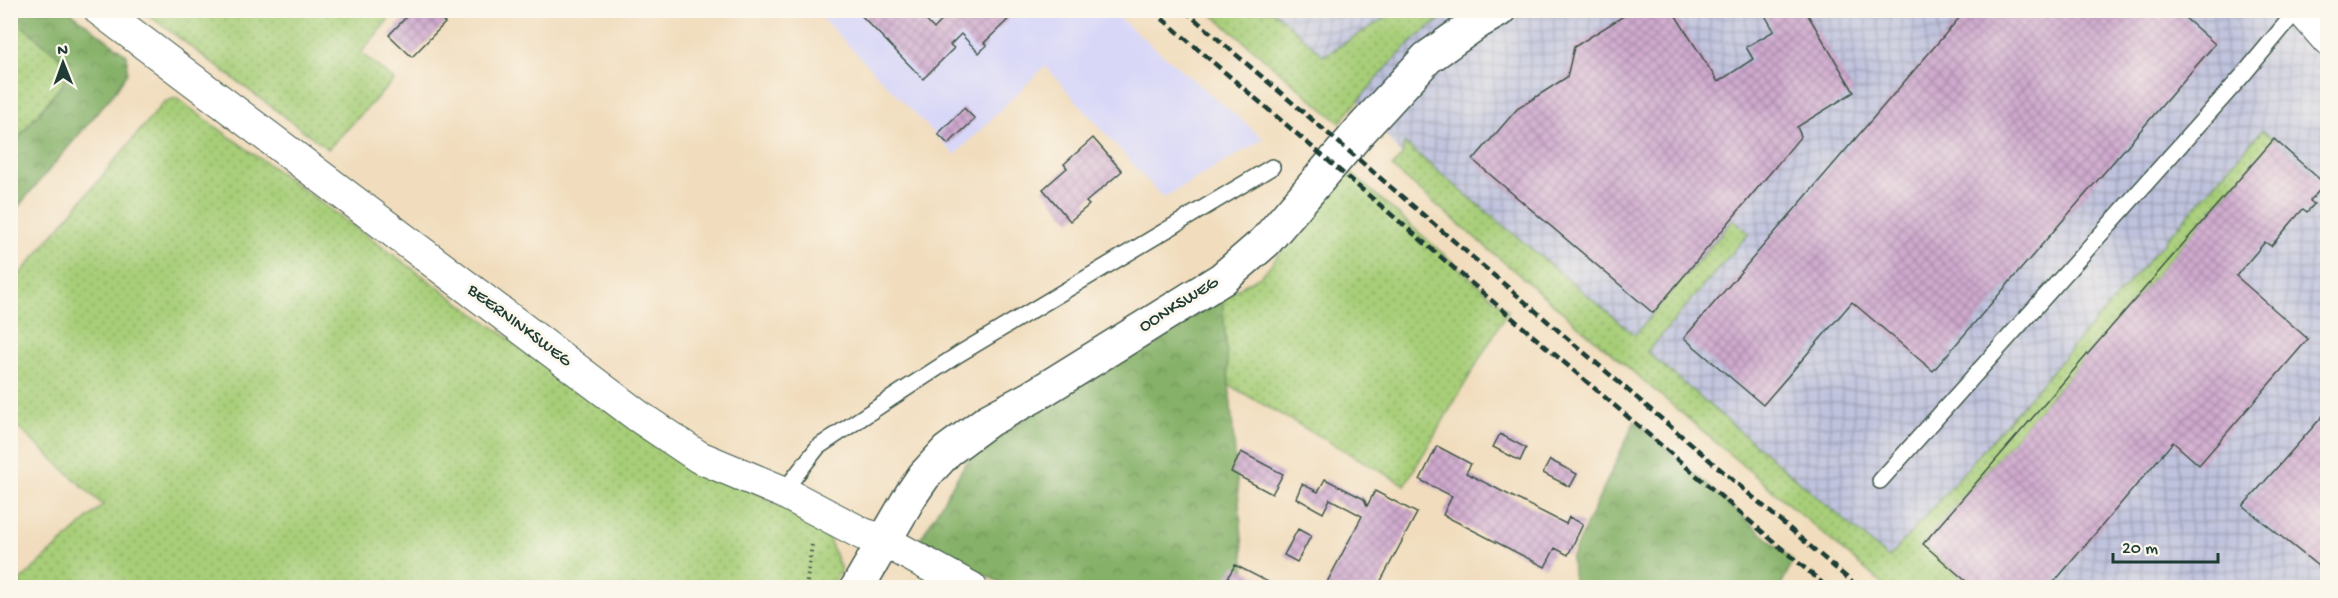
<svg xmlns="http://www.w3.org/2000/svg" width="2338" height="598" viewBox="0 0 2338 598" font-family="'Gochi Hand',sans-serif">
<defs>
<pattern id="industrial-grid" width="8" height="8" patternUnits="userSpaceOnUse" patternTransform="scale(1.5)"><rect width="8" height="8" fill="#bfc2dd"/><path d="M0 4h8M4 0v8" fill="none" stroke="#9b9fb4"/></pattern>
<pattern id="grass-dots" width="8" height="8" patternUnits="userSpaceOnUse" patternTransform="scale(1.5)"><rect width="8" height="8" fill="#a7ce78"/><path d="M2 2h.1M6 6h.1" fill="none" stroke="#87a863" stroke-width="1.8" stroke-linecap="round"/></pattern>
<pattern id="forest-crowns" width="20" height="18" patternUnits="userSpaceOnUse" patternTransform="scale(1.5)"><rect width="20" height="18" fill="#85b168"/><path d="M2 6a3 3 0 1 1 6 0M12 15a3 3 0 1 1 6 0" fill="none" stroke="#6c9156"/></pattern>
<pattern id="building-cross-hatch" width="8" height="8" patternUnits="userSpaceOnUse" patternTransform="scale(1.5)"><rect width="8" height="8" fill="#cfa9ce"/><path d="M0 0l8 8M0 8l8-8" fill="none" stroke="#a78ba8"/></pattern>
</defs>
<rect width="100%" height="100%" fill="#fbf7ec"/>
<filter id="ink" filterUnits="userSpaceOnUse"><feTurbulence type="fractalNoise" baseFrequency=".0167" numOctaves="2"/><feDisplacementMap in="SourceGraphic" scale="12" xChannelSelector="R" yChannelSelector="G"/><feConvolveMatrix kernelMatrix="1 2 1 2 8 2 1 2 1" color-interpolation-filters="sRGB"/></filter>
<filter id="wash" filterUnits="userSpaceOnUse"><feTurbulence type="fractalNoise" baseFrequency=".008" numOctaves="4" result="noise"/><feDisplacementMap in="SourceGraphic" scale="24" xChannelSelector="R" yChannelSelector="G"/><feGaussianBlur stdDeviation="1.35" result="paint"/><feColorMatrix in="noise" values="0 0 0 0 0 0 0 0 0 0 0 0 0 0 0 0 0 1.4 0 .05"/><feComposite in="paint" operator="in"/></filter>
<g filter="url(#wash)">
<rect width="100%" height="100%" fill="#f1ddbd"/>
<path fill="#d8d7f8" d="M815 11H1111L1264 139 1163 198 1045 66 955 155Z"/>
<path fill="url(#industrial-grid)" d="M1273 11H2327V587H1903L1402 156 1324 56Z"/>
<path fill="url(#grass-dots)" stroke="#638656" stroke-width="1.5" d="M143 11H395L361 53 394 80 328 149Z
M1208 11H1273L1324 56 1396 11H1453C1407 38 1374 82 1340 123Z
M11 17 60 57 64 72V82L11 147Z
M176 98 636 430 800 516 829 539 841 570 831 588 13 587 103 505 11 421 10 286 164 102Z
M2262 130 2274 139 1923 544 1974 588 1886 587 1392 167 1402 156 1404 143 1635 335 1733 220 1749 233 1647 352 1889 558Z
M1349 171 1508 311 1405 485 1229 385 1222 298 1262 275Z"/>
<path fill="url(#forest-crowns)" stroke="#52774e" stroke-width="1.5" d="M11 10 69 11 127 55V73L114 93 11 215V147L64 82V72L60 57 11 17Z
M1222 298 1246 587H1010L918 543 970 456 1043 405Z
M1635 421 1793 561 1780 587 1582 588 1574 580 1571 558Z"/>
<g id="blocks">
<path fill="url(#building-cross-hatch)" d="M413 10H432L445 23 412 57 389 35Z
M856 10H916L934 29 952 10 1016 12 984 43 987 45 979 53 961 34 950 45 954 48 923 79Z
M1633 10H1672L1718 82 1753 59 1746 47 1774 31 1762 10H1805L1854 92 1797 127 1801 136 1653 313 1473 160 1517 109 1567 77 1574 47Z
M1966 10H2176L2215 44 1933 371 1852 302 1763 405 1684 338Z
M964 108 975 119 948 144 938 134Z
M1093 138 1122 171 1086 202 1089 205 1070 221 1043 189 1067 168 1064 164Z
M2274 139 2325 184 2310 201 2314 204 2307 212 2303 209 2271 246 2265 242 2236 276 2308 339 2199 465 2173 442 2049 588H1974L1923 544Z
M2328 410V574L2243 506Z
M1500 434 1526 448 1520 461 1493 447Z
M1437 446 1471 464 1466 473 1566 524 1569 517 1583 524 1568 555 1555 548 1545 567 1443 515 1452 496 1420 480Z
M1241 452 1283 474 1272 494 1231 472Z
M1550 460 1577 474 1570 487 1543 473Z
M1325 479 1364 499 1367 506 1375 491 1417 513 1377 588H1324L1362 516 1330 499 1323 513 1296 498 1302 484 1318 492Z
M1298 529 1311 536 1297 562 1284 555Z
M1235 565 1280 588H1230L1228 577Z"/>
</g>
</g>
<g filter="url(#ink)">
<use href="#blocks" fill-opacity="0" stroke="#3e5549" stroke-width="1.5"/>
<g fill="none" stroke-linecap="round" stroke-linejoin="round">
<g stroke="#3e5549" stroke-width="18">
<path id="lane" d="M1880 481 2243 75 2297 10
M783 492 818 447 890 399 959 354 1272 167"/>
</g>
<g stroke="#3e5549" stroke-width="34">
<path id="street" d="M100 10 638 416 699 457 783 492 863 534 883 540 971 588
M2302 10 2328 40"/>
</g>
<g stroke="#3e5549" stroke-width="36">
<path id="secondary" d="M857 588 911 495 924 476 947 451 989 420 1032 397 1222 279 1265 242 1360 131 1427 58 1478 22 1499 10"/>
</g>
<path stroke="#3e5549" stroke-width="4" stroke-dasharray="1.5 4.5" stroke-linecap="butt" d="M806 588 812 544"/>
<use href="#lane" stroke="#fff" stroke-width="15"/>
<use href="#street" stroke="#fff" stroke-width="32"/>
<use href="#secondary" stroke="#fff" stroke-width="33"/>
<path stroke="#1f3d34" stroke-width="4.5" stroke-dasharray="9 4.5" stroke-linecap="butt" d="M1152 10 1828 588
M1184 10 1859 588"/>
</g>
</g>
<g text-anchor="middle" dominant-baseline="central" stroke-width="6" stroke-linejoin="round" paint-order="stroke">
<g font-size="18" fill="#1f3d34" stroke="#fbf7ec">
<text transform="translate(1179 305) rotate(-32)">OONKSWEG</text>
<text transform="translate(519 326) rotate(37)">BEERNINKSWEG</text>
</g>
</g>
<rect width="2338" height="598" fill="none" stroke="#fbf7ec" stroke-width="36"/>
<g transform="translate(63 63) rotate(359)" stroke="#fbf7ec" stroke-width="4.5" paint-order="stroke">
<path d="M0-4.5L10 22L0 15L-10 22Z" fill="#1f3d34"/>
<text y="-9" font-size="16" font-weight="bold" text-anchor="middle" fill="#1f3d34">N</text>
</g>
<path d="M2113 553v9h105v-9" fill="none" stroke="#1f3d34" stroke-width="3"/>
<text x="2122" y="553" font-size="18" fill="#1f3d34" stroke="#fbf7ec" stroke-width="4.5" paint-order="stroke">20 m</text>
</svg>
